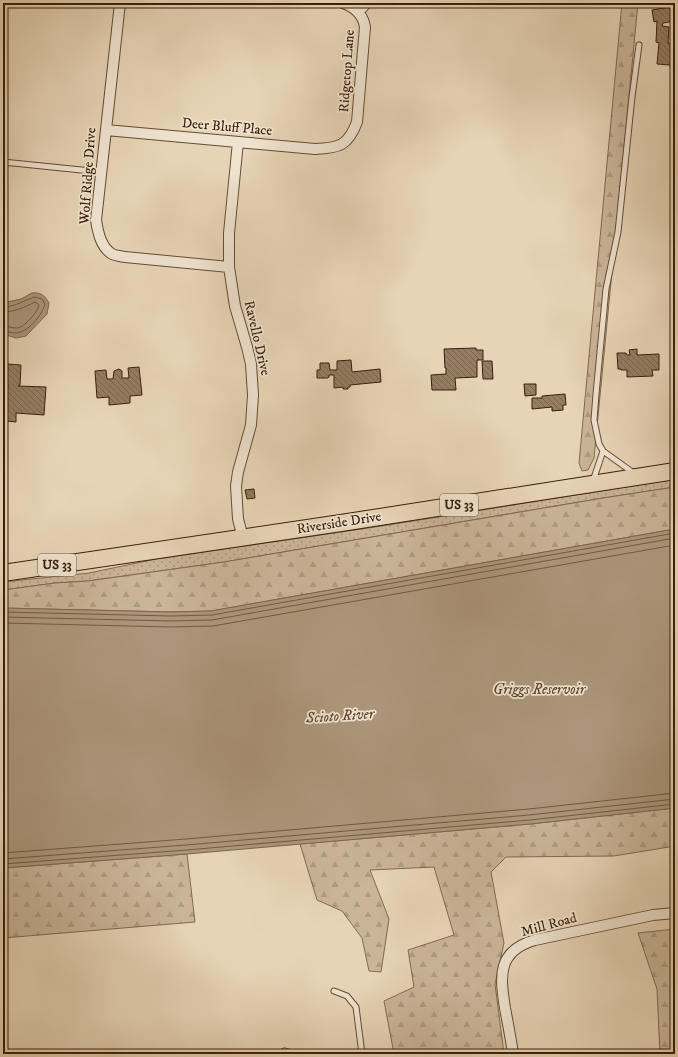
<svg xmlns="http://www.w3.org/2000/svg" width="678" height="1057" viewBox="0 0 678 1057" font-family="'IM FELL DW Pica',serif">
<defs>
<pattern id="grass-dots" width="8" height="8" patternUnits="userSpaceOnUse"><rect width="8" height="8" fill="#cab599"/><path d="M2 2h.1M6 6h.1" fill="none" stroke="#ae9b82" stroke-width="1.8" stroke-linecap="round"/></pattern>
<pattern id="forest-firs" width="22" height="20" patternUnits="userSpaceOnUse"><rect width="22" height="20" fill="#cab599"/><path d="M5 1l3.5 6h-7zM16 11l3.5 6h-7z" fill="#ae9b82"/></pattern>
<pattern id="building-back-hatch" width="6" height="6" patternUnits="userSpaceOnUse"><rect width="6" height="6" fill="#947d63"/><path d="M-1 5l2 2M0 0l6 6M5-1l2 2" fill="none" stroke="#7a6650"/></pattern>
</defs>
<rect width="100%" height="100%" fill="#e7d4b6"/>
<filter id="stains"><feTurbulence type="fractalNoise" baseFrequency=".005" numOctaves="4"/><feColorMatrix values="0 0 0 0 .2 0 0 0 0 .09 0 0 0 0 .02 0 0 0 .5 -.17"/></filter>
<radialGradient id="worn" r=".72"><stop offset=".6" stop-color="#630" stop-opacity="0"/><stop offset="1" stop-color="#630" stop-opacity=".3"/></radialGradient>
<path fill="url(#grass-dots)" stroke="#826a51" d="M675 479V487L603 498 224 562 88 581 55 583 3 590V582L89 573 156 559 382 526Z"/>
<path fill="url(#forest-firs)" stroke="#826a51" d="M622 3H638L594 458 588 470 582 471 579 463Z
M675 487V529L211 611 171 612 3 608V590L55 583 88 581 224 562 603 498Z
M675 808V846L614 856 506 857 491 872 504 943 495 984 504 1054H394L384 1001 414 987 408 950 454 935 434 867 370 870 389 919 381 972 369 971 362 938 342 911 317 900 300 844 530 824Z
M187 854 195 922 3 938V868Z
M675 929V1054H660L657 989 638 933Z"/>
<path fill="#ac967b" stroke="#7e664d" d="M32 293C41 292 45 296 49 303L47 314 26 336 16 338 3 334V303L21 299Z
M675 529V808L530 824 187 854 3 868V608L171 612 211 611Z"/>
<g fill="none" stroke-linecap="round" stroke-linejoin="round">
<path stroke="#735a42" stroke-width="1" d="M3 307C15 307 24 300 35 297L42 299 45 304C43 314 27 334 15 333 11 333 7 331 3 331
M3 312C14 312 25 307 35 302L39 305C38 312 23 329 16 328 11 328 7 326 3 326
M3 612 171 616 212 615 675 533
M3 617 171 621 212 620 675 538
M3 623 171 627 213 626 675 545
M3 853 186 839 529 809 675 793
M3 859 186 845 529 815 675 799
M3 864 187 850 530 820 675 804"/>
</g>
<path fill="url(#building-back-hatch)" stroke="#3a1e09" d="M675 6V21L663 23 662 26 669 27 668 43 675 44V67H670V65L657 64 659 43 656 42 657 21 654 22 652 10Z
M476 348V350H483V360H477V377L455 378 456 390H432L431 375 446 374V368H445L444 349Z
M637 349V355L659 354V370H652L653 376 627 377V370H621V369H618L617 353H626L627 355H630L629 350Z
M351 360 352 372 380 369 381 382 350 385V387H348V389H343V387L334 388V375H329V377L328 378H317V370H320V363H329L330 370H337V361Z
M482 361H492L493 379H483Z
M8 364 21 365 20 385 18 386 46 387 44 415 16 413V422L6 421 8 384H7Z
M139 367 142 395 130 396V403L109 405V397L97 398 95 371 106 370 107 379H113L114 371 119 369 122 371V378H129L128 368Z
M524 384H536V395L525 396Z
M565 394 566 405H563V410L552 411V407L532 409V398H542V396Z
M254 489 255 498 247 499 245 490Z"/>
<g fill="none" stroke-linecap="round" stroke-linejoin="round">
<g stroke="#654c34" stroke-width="7">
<path id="lane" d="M3 162 101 172
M603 451 599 444 594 420 596 394 606 289 618 232 632 97 639 45
M593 481 603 451 635 474
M334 991 347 996 356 1007 362 1054
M284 1051 296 1054"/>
</g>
<g stroke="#654c34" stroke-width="12">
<path id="street" d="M120 3 96 220C98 233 101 247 112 254 116 256 121 256 125 257L229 267
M357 11 363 7 366 3
M106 130 315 149C339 148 348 146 357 122L365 27C363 15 355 7 343 3
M238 142 229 233V267L235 306 247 347 251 364 253 395 251 425 238 472 236 486 238 519 243 538
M513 1054C511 1039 508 1024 505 1008 500 976 497 951 535 940L653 915 675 913"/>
</g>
<g stroke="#3a1e09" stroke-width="18">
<path id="primary" d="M3 573 341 523 675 471"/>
</g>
<use href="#lane" stroke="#efe3d0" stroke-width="5"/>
<use href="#street" stroke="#efe3d0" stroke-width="10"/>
<use href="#primary" stroke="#e7d4b6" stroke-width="16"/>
</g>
<g text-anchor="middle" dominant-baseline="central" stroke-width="3.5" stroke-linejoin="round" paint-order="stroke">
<g fill="#efe3d0" stroke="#705945" stroke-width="1">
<rect x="440" y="494" width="38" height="22" rx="3"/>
<rect x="38" y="554" width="38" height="22" rx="3"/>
</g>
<g font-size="13" font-weight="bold" fill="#3a1e09">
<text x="459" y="505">US 33</text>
<text x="57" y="565">US 33</text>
</g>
<g font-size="14" fill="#3a1e09" stroke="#efe3d0">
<text transform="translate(347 71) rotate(-86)">Ridgetop Lane</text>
<text transform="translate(227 127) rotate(5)">Deer Bluff Place</text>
<text transform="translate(88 176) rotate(-86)">Wolf Ridge Drive</text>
<text transform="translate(257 338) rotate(77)">Ravello Drive</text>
<text transform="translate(339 523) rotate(-9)">Riverside Drive</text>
<text transform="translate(549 925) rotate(-15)">Mill Road</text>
</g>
<g font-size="15" font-style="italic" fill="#624831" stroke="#efe3d0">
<text x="539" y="689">Griggs Reservoir</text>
<text transform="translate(340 716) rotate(-4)">Scioto River</text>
</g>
</g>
<rect width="678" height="1057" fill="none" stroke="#e7d4b6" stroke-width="16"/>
<rect x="4" y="4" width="670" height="1049" fill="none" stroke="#3a1e09" stroke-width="2"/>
<rect x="8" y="8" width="662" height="1041" fill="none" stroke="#3a1e09"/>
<rect width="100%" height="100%" filter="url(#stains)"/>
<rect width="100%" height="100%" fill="url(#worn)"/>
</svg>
